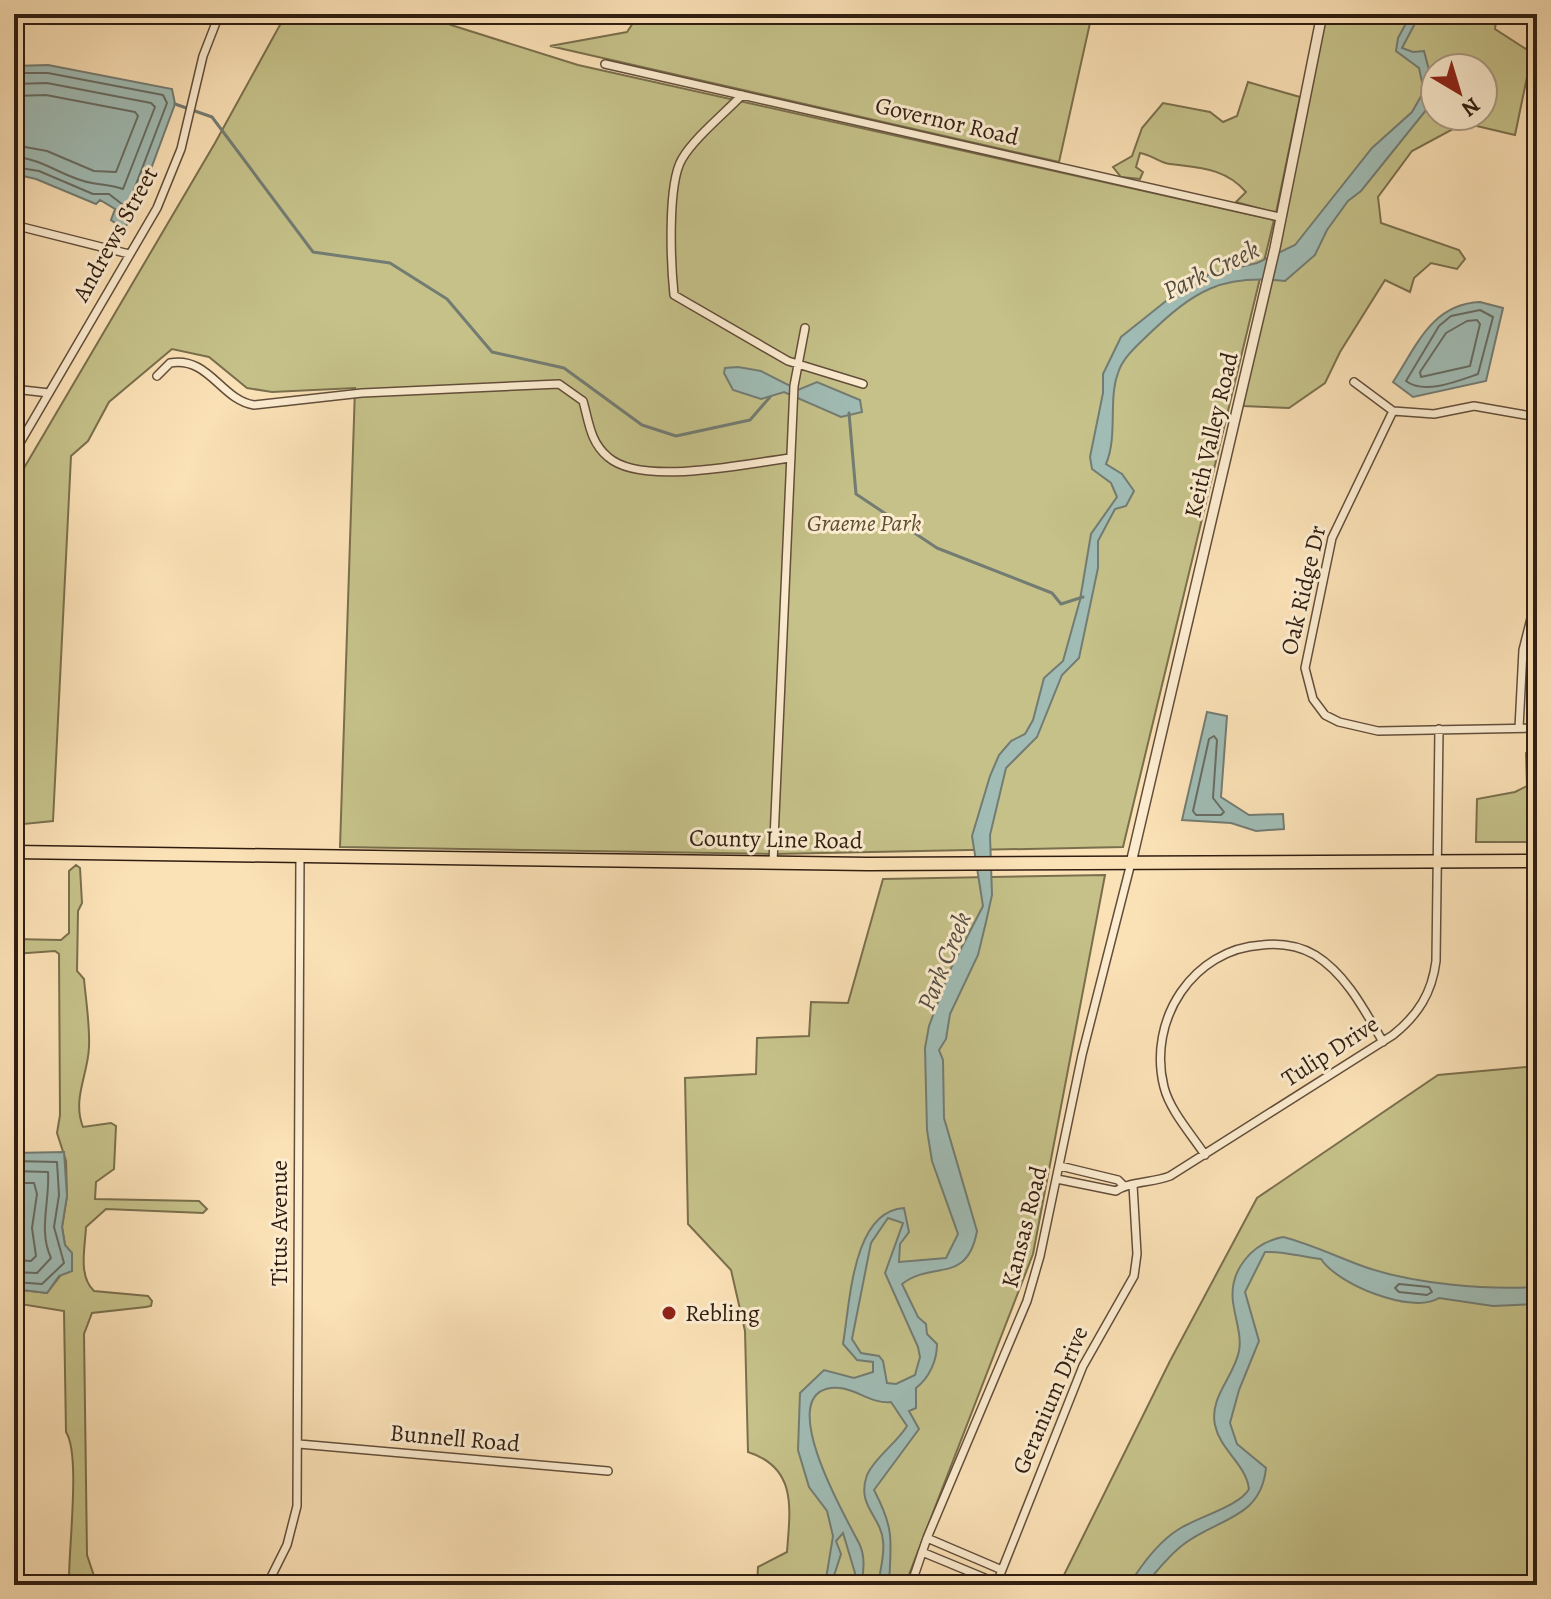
<svg xmlns="http://www.w3.org/2000/svg" width="1551" height="1599" viewBox="0 0 1551 1599" font-family="Alegreya,serif">
<rect width="100%" height="100%" fill="#fbe1b6"/>
<filter id="stains"><feTurbulence type="fractalNoise" baseFrequency=".0025" numOctaves="4"/><feColorMatrix values="0 0 0 0 .2 0 0 0 0 .09 0 0 0 0 .02 0 0 0 .5 -.17"/></filter>
<radialGradient id="worn" r=".72"><stop offset=".6" stop-color="#630" stop-opacity="0"/><stop offset="1" stop-color="#630" stop-opacity=".3"/></radialGradient>
<path fill="#c5c189" stroke="#7a6f4d" stroke-width="2" fill-rule="evenodd" d="M286 14H432L451 25 578 65 1274 220 1123 847 774 854 340 847 355 388 272 392 247 388 209 357 172 349 109 402 88 441 71 456 53 821 14 825V485L215 143Z
M639 14H1092L1059 162 550 46 627 32Z
M1322 14H1497L1495 29 1532 53 1515 135 1464 123 1412 151 1378 197 1381 223 1459 250 1465 259 1457 269 1431 263 1414 278 1410 292 1385 280 1340 352 1325 383 1289 408 1243 406ZM1435 68H1483V116H1435Z
M1248 82 1300 97 1276 213 1236 202 1246 192C1225 168 1200 168 1170 164 1160 163 1152 155 1140 153L1136 167 1143 172 1140 179 1121 177 1113 167 1132 156 1142 128 1163 103 1210 112 1223 122 1237 116Z
M1537 747V842H1476L1477 799 1515 792 1527 786 1526 753Z
M76 865 80 868 82 903 78 911 77 971 84 979C86 1001 90 1025 89 1047 88 1075 72 1099 83 1127L111 1123 116 1126 114 1169 96 1182 95 1199 199 1201 207 1209 203 1213 106 1209 86 1227C85 1248 78 1276 94 1291L148 1296 152 1301 151 1306 146 1307 92 1313 84 1334 87 1555 97 1585H69C68 1551 81 1455 66 1432L64 1311 14 1303V1289L47 1293 60 1276 65 1245 62 1227 67 1196 66 1161 57 1133 60 1115 59 954 55 951 14 954V939L61 940 69 933V871Z
M1105 875 1033 1254 905 1585H757L758 1567 787 1552C790 1510 798 1468 748 1452L745 1331 731 1270 688 1224 685 1078 756 1074 757 1038 809 1036 811 1002 848 1003 883 879Z
M1537 1066V1585H1059L1170 1361 1257 1198 1438 1075Z"/>
<path fill="#a0bcb5" stroke="#737c73" stroke-width="2" fill-rule="evenodd" d="M1411 14H1420L1402 48 1413 52 1424 51 1434 89 1427 109 1361 191 1348 201 1327 230 1315 255 1285 281C1221 274 1194 291 1149 334 1138 345 1123 357 1118 373 1108 400 1118 436 1106 464L1122 474 1134 491 1126 506 1115 509 1098 541V568L1079 658 1062 675 1037 737 1006 768 990 835 992 895 986 922 978 955 950 1014 946 1039 939 1050 943 1060 944 1118 977 1231C967 1285 933 1260 902 1284L918 1317 926 1324 927 1334 937 1344C937 1361 929 1378 916 1388V1408L909 1411 919 1429 874 1490C895 1530 891 1541 889 1585H878C880 1571 885 1554 883 1541 881 1516 856 1506 867 1475 875 1457 896 1444 907 1426L891 1402C869 1405 850 1382 826 1389 779 1403 847 1520 859 1543 865 1555 864 1572 861 1585H853L855 1573 843 1533 836 1541 841 1554 831 1585H825L833 1536 827 1511 809 1487 798 1450 800 1393 824 1370 854 1378 873 1372V1362L857 1360 843 1344C850 1304 852 1211 904 1208L909 1232 900 1244 899 1262 946 1258 958 1234 932 1161 927 1130 925 1048 929 1026 950 970 983 906 972 836 990 776 999 755 1011 741 1025 734 1033 720 1044 678 1063 661 1080 600 1091 534 1117 497 1111 483 1092 469 1090 457 1103 393V374L1121 337 1171 297 1197 285 1209 274 1257 263 1295 245 1372 148 1412 112 1424 91 1419 68 1396 51 1398 38ZM888 1218 903 1223 885 1273 918 1347 920 1357 915 1375 896 1384 887 1383 883 1361 879 1356 861 1353 852 1339 871 1243Z
M48 65 172 89 175 104 135 212 124 229 111 220 115 209 100 200 96 204 36 179 14 174V66Z
M1480 302 1503 308 1486 381 1413 397 1393 382C1417 345 1432 304 1480 302Z
M738 367 761 371 798 390 817 382 860 400 862 412 841 417 784 392 761 399 733 390 724 373 725 368Z
M1207 712 1227 716 1221 797 1249 815 1283 814 1284 829 1256 831 1231 823 1182 820Z
M64 1152 67 1196 62 1227 65 1245 72 1253V1271L59 1276 47 1293 14 1289V1153Z
M1283 1237C1311 1244 1337 1257 1365 1267 1414 1284 1486 1290 1537 1287V1304L1493 1306 1439 1298C1412 1315 1337 1284 1321 1259 1301 1257 1285 1251 1265 1252L1245 1292 1259 1341 1239 1390 1230 1423 1237 1444 1266 1468C1261 1519 1218 1518 1184 1544 1169 1555 1157 1571 1145 1585H1129C1142 1564 1158 1542 1179 1529 1198 1517 1240 1506 1249 1489 1246 1464 1220 1450 1215 1425 1209 1397 1234 1377 1239 1351 1242 1336 1235 1318 1233 1302 1229 1270 1252 1243 1283 1237Z"/>
<g fill="none" stroke-linecap="round" stroke-linejoin="round">
<path stroke="#686c63" stroke-width="2" d="M14 73H48L163 95 167 103 127 208 109 194H93L39 171 14 167
M14 84 47 83 151 103 155 107 123 189C112 185 103 185 92 183 65 179 43 158 14 157
M14 96 46 95 135 112 138 116 116 172 94 171 47 151 14 145
M1480 310 1493 317 1478 374C1458 381 1424 395 1406 381L1439 326 1451 316Z
M1467 321 1477 320 1480 324 1470 366 1421 377 1420 372 1446 333Z
M1214 736 1217 740 1213 798 1224 812 1221 815H1196L1193 811 1209 739Z
M14 1161 57 1162 59 1195 54 1227 64 1263 42 1284 14 1282
M14 1171 48 1172C50 1202 38 1230 51 1258L37 1273 14 1272
M14 1183H34L37 1194 32 1228 36 1256 31 1261 14 1260
M1399 1284 1429 1287 1432 1292 1427 1295 1399 1292 1395 1288Z"/>
<path stroke="#737c73" stroke-width="3" d="M175 104 212 117 313 252 390 263 447 299 492 352 564 368 642 425 676 436 750 420 770 397
M849 413 856 494 937 548 1052 593 1061 604 1083 597"/>
<g stroke="#634e3a" stroke-width="10">
<path id="minor" d="M605 64 1279 217
M742 95C725 113 694 138 682 159 667 184 671 265 674 295L788 361 863 384
M14 225 129 254
M157 376 170 363C209 356 221 400 254 405L362 393 559 384 583 401C589 422 590 442 608 457 642 487 747 463 791 458
M1354 382 1393 411 1332 538 1305 668 1313 699 1325 715 1339 722 1378 731 1537 728
M14 389 49 393
M1393 411 1434 414 1474 406 1537 417
M14 453 157 208 181 149 203 56 217 20
M1519 728 1523 650 1537 595
M773 862 794 386 805 328
M1205 1155C1192 1135 1170 1111 1164 1087 1147 1020 1193 949 1262 945 1280 943 1299 946 1315 955 1346 974 1365 1011 1383 1042
M1060 1166 1118 1180 1124 1186
M1057 1179 1116 1191C1130 1181 1153 1183 1170 1176L1393 1035C1418 1015 1432 993 1436 961L1439 729
M299 1444 608 1471
M927 1538 1002 1570
M922 1552 997 1583
M267 1585 287 1545 297 1506 300 854
M911 1585 927 1538 1027 1301 1040 1256 1082 1055 1131 863
M996 1585 1083 1366 1134 1276 1137 1254 1133 1185"/>
</g>
<g stroke="#634e3a" stroke-width="12">
<path id="tertiary" d="M1131 863 1275 248 1322 14"/>
</g>
<g stroke="#301d11" stroke-width="15">
<path id="primary" d="M14 852 868 864 1537 861"/>
</g>
<use href="#minor" stroke="#fcecd0" stroke-width="7"/>
<use href="#tertiary" stroke="#fcecd0" stroke-width="9"/>
<use href="#primary" stroke="#fbe1b6" stroke-width="12"/>
</g>
<circle fill="#8f2418" stroke="#fcecd0" stroke-width="3" cx="669" cy="1313" r="8"/>
<g text-anchor="middle" dominant-baseline="central" stroke-width="6" stroke-linejoin="round" paint-order="stroke">
<g font-size="24" fill="#301d11" stroke="#fcecd0">
<text transform="translate(947 121) rotate(13)">Governor Road</text>
<text transform="translate(115 234) rotate(-61)">Andrews Street</text>
<text transform="translate(1211 435) rotate(-77)">Keith Valley Road</text>
<text transform="translate(1303 590) rotate(-77)">Oak Ridge Dr</text>
<text transform="translate(776 839) rotate(1)">County Line Road</text>
<text transform="translate(1330 1051) rotate(-33)">Tulip Drive</text>
<text transform="translate(279 1223) rotate(-90)">Titus Avenue</text>
<text transform="translate(1024 1227) rotate(-76)">Kansas Road</text>
<text transform="translate(1050 1400) rotate(-67)">Geranium Drive</text>
<text transform="translate(455 1438) rotate(5)">Bunnell Road</text>
</g>
<g font-size="24" font-style="italic" fill="#5d4e35" stroke="#fcecd0">
<text x="864" y="523">Graeme Park</text>
</g>
<g font-size="24" fill="#301d11" stroke="#fcecd0" text-anchor="start">
<text x="685" y="1313">Rebling</text>
</g>
<g font-size="26" font-style="italic" fill="#524d42" stroke="#fcecd0">
<text transform="translate(1211 270) rotate(-26)">Park Creek</text>
<text transform="translate(944 961) rotate(-68)">Park Creek</text>
</g>
</g>
<rect width="1551" height="1599" fill="none" stroke="#fbe1b6" stroke-width="48"/>
<rect x="16" y="16" width="1519" height="1567" fill="none" stroke="#301d11" stroke-width="4"/>
<rect x="24" y="24" width="1503" height="1551" fill="none" stroke="#301d11" stroke-width="2"/>
<g transform="translate(1459 92) rotate(142)"><circle r="38" fill="#fcecd0" stroke="#aa9984" stroke-width="2"/>
<path d="M0-6L14 30L0 20L-14 30Z" fill="#8f2418"/>
<text y="-12" font-size="22" font-weight="bold" text-anchor="middle" fill="#301d11">N</text>
</g>
<rect width="100%" height="100%" filter="url(#stains)"/>
<rect width="100%" height="100%" fill="url(#worn)"/>
</svg>
